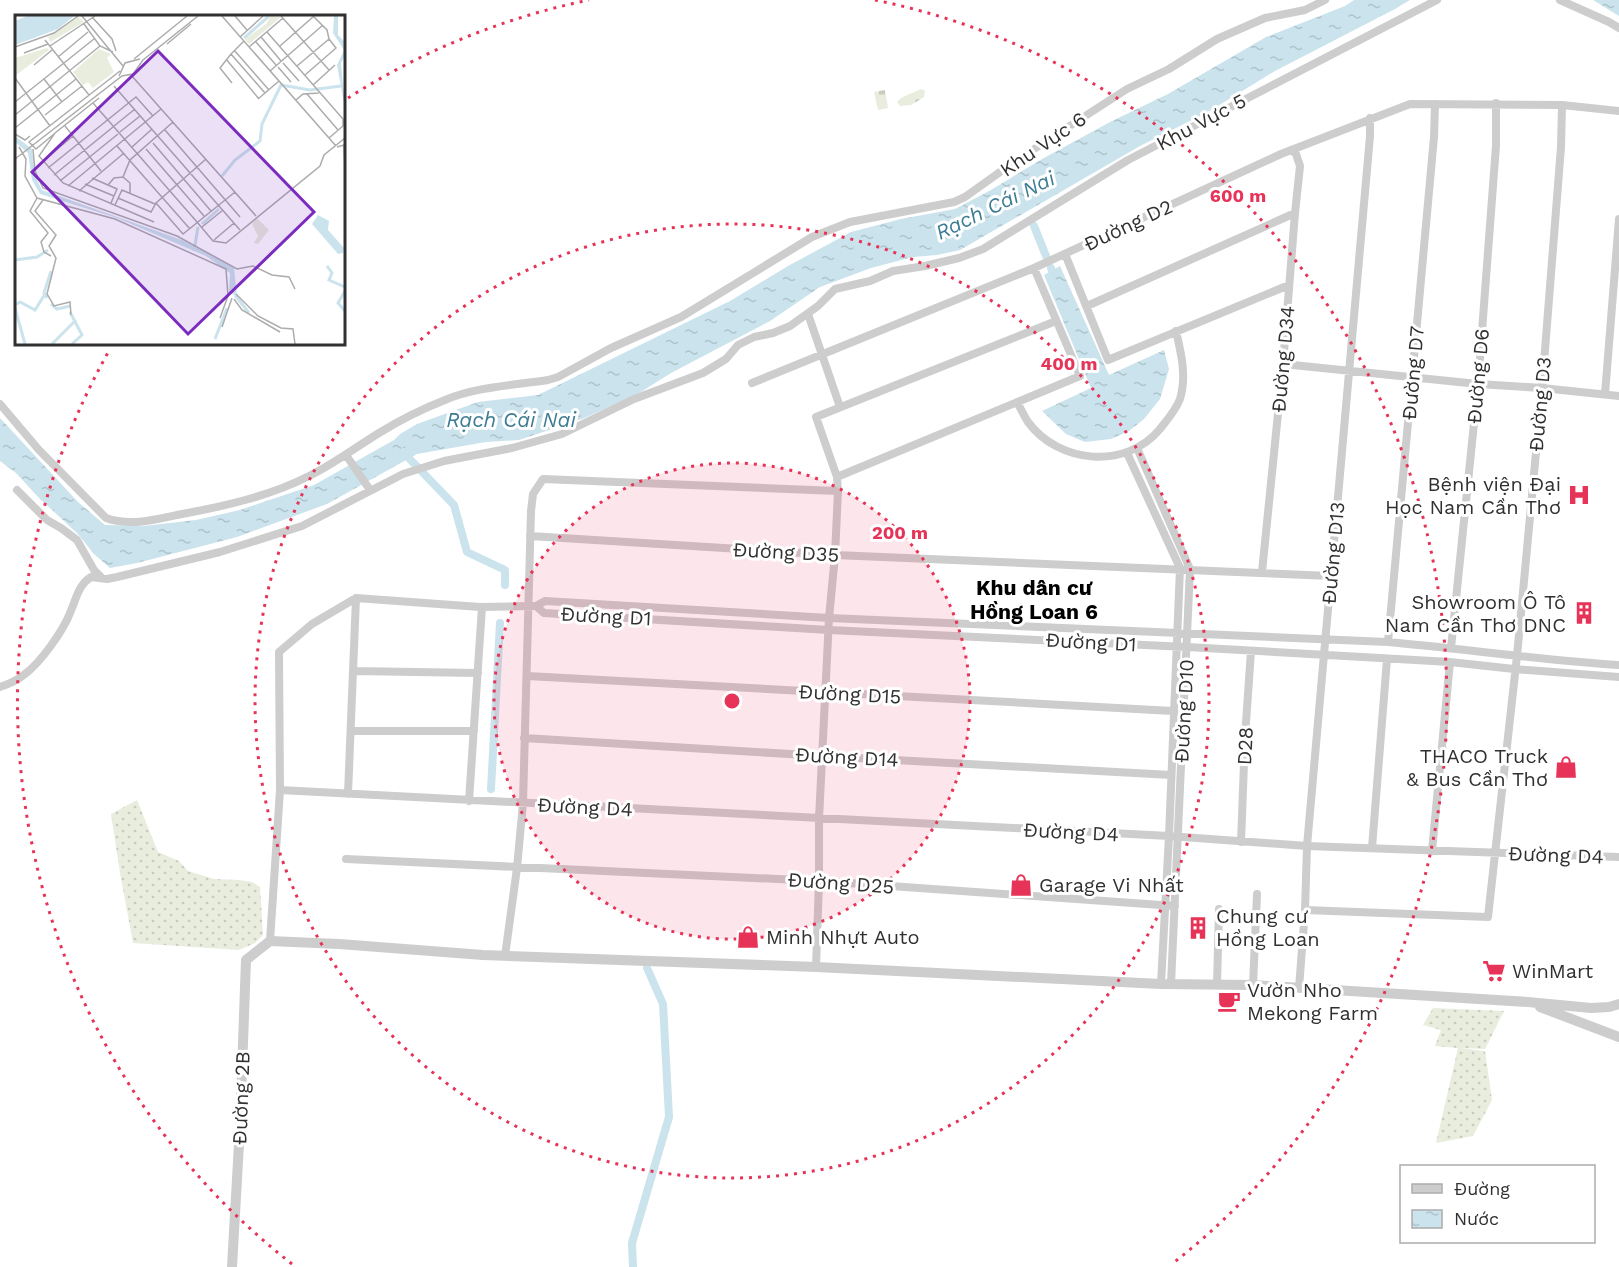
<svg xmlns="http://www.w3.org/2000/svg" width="1619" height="1267" viewBox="0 0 1619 1267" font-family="'Work Sans',sans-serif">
<defs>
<pattern id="grass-dots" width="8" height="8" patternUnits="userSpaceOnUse" patternTransform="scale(1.5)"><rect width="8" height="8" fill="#e8edde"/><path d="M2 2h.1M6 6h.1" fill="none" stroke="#c7ccbf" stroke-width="1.8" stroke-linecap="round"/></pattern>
<pattern id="cemetery-stones" width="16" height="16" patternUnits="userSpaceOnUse" patternTransform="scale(1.5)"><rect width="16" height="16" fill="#e8edde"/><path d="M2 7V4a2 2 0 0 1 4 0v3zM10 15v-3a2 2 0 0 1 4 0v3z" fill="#c7ccbf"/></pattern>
<pattern id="water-ripples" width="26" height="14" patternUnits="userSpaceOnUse" patternTransform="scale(1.5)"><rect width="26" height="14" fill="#cae3ec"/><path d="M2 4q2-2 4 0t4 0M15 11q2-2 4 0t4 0" fill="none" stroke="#aec3cb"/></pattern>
</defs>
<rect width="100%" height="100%" fill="#fff"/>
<path fill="url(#grass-dots)" d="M137 800 158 852 179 861 188 871 214 879 239 880 252 882 260 887 263 935 255 943 239 950 133 943 120 873 111 814Z
M1433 1008 1504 1011 1485 1049 1459 1048 1485 1051 1492 1100 1473 1136 1436 1143 1458 1048 1435 1046 1441 1030 1423 1025Z"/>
<path fill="url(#cemetery-stones)" d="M921 89 925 91 924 97 911 105 900 106 897 102 901 98Z
M885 90 888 108 878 110 874 92Z"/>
<path fill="url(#water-ripples)" d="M1354 0H1410L1395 9 1275 71 1208 112 1140 146 960 250 937 255 913 257 871 268 820 287 770 321 671 373 636 395 582 419 519 440 486 442 417 454 327 504 237 537 137 563 110 568 94 554 77 533 39 498 16 473 0 461V418L78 502 105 525 144 526 196 520 240 510 314 485 394 440 400 434 417 424 478 402 538 395 730 301 788 266 851 232 901 219 955 209 991 190 1042 159 1112 121 1168 94 1266 37 1345 6Z
M1593 0H1619V16Z
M1060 266 1109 375 1164 350 1169 369 1160 399 1144 419 1129 431 1111 439 1085 442 1066 434 1042 411 1091 388 1044 275Z"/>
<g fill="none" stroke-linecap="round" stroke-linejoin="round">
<path stroke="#cae3ec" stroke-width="8" d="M1034 226 1046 256
M1051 268 1052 271
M403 452 454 505 467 552 505 570V585
M491 789 500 623
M633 1267 632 1243 669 1117 663 1004 647 968"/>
<path stroke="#cdcdcd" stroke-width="8" d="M1560 0 1609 22 1619 28
M1065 254 1108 360 1289 285
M1087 306 1295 213
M808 314 840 407
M1283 364 1478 384 1542 388 1619 396
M752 383 1034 268 1281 154 1410 104 1562 105 1619 111
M1605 394 1619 219
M1017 402C1021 409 1024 416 1028 422 1059 464 1126 470 1160 429 1167 420 1176 410 1180 399 1187 376 1181 353 1176 331
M0 404 39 450 106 518C131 527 158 519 182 514 225 506 270 496 309 476 334 464 356 447 379 433 400 420 422 409 445 400 475 387 515 385 548 380L558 377 611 348 681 317 812 237 850 222 954 202 965 197 1014 162 1127 89 1169 69 1217 39 1265 18 1305 10 1325 0
M1137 448 1190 569 1171 984
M1127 453 1180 568 1169 836 1161 984
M346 455 370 490
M837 477 1080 376 1034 268
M17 490 47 520 61 528 77 540 94 570 101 577
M530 536 835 555 1331 576
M1262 572 1283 364 1295 213 1300 166 1296 154 1291 150
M1388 642 1434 137 1435 104
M1451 648 1478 384 1496 146V103
M1619 665C1542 660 1465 649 1388 642L829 618 545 601 536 606 544 613 829 630 1187 647 1450 662 1514 669 1619 677
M353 671 478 673
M527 676 1173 711
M0 687C9 684 18 680 25 674 41 662 63 631 70 613 76 600 78 585 91 577L107 579 117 577 220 552 302 526 403 474 444 461 512 448 562 434 634 399 703 373 726 359 738 345 754 337 773 333 790 326 818 306 835 289 870 281 893 271 925 266 959 258 983 249 1128 160 1437 0
M351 731H474
M524 738 822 756 1171 775
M280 790 1169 836 1307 846 1619 857
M348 794 356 598
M469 801 482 607
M1241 842 1245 737 1251 651
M1372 848 1387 659
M1432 851 1450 662
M346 859 819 881 1175 906
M1305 910 1488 917 1517 656 1542 388 1561 147 1562 105
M270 941 280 790 279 652 312 624 356 598 480 607 533 606
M505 956 517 868 523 803 531 511 533 494 543 479 838 491
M816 967 819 881V819L829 618 835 555 838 491 837 477 816 417 1056 321
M1217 984 1219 909
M1253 985 1257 894
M1299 988 1305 910 1307 846 1370 136V118"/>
<path stroke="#cdcdcd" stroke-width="10" d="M1540 1007 1619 1037
M232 1267 240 1126 246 960 270 941 339 944 483 955 816 967 1161 984 1253 985 1528 1002 1591 1008 1609 1007 1619 1004"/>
</g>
<circle cx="732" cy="701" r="238" fill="#e63357" fill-opacity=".12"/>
<g fill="none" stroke="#e63357" stroke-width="3" stroke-dasharray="3 6">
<circle cx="732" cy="701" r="238"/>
<circle cx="732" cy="701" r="477"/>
<path d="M292 1264A715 715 0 0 1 110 349M348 98A715 715 0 0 1 589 0M875 0A715 715 0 0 1 1172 1264"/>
</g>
<defs>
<g id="hospital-bare" transform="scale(1.8)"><path d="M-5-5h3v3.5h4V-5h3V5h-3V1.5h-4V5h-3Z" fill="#e63357" stroke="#fff" stroke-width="2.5" paint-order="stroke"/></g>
<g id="building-bare" transform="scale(1.8)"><path d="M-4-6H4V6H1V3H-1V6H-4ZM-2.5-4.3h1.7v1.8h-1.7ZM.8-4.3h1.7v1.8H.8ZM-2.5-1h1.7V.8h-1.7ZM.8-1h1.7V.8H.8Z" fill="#e63357" stroke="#fff" stroke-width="2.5" paint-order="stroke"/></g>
<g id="shop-bare" transform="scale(1.8)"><path d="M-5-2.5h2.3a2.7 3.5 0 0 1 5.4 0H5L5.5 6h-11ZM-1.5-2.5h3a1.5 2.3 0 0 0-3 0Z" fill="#e63357" stroke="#fff" stroke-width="2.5" paint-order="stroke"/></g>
<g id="supermarket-bare" transform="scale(1.8)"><path d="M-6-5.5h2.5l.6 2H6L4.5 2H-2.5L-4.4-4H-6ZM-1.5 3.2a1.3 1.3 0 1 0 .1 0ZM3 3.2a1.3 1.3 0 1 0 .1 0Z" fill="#e63357" stroke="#fff" stroke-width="2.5" paint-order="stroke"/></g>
<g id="cafe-bare" transform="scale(1.8)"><path d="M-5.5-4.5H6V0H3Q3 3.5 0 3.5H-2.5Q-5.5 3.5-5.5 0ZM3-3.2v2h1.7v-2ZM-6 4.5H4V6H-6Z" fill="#e63357" stroke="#fff" stroke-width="2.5" paint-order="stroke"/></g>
</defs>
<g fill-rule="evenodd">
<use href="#hospital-bare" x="1579" y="495"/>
<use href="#building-bare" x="1584" y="613"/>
<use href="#shop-bare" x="1566" y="767"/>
<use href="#shop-bare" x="1021" y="885"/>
<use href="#building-bare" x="1198" y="928"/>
<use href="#shop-bare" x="748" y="937"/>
<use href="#supermarket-bare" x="1494" y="971"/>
<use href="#cafe-bare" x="1229" y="1001"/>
</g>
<g text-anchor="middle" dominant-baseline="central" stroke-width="6" stroke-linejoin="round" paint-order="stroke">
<g font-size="20" fill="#303030" stroke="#fff">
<text transform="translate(1201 122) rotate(-28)">Khu Vực 5</text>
<text transform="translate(1043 144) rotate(-34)">Khu Vực 6</text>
<text transform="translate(1128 225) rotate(-25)">Đường D2</text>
<text transform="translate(1283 359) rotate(-85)">Đường D34</text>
<text transform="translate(1413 373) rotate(-85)">Đường D7</text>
<text transform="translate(1478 376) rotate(-85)">Đường D6</text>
<text transform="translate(1540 404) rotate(-85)">Đường D3</text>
<text transform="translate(786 552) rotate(3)">Đường D35</text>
<text transform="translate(1333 553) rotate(-85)">Đường D13</text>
<text transform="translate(606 616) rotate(3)">Đường D1</text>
<text transform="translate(1091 642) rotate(3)">Đường D1</text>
<text transform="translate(850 694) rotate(3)">Đường D15</text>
<text transform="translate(1184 711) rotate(-87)">Đường D10</text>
<text transform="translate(1245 746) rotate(-87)">D28</text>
<text transform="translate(847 757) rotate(3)">Đường D14</text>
<text transform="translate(585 807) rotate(3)">Đường D4</text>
<text transform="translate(1071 832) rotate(3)">Đường D4</text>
<text transform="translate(1556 855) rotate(2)">Đường D4</text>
<text transform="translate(841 883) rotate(4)">Đường D25</text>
<text transform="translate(241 1098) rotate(-88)">Đường 2B</text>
</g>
<g font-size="20" fill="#303030" stroke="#fff" text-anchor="start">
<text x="1561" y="484" text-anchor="end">Bệnh viện Đại<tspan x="1561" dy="23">Học Nam Cần Thơ</tspan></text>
<text x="1566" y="602" text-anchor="end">Showroom Ô Tô<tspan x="1566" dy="23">Nam Cần Thơ DNC</tspan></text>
<text x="1548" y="756" text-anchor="end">THACO Truck<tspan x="1548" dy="23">&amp; Bus Cần Thơ</tspan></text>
<text x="1039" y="885">Garage Vi Nhất</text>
<text x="1216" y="916">Chung cư<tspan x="1216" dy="23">Hồng Loan</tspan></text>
<text x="766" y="937">Minh Nhựt Auto</text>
<text x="1512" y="971">WinMart</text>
<text x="1247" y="990">Vườn Nho<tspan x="1247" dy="23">Mekong Farm</tspan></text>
</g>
<g font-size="21" font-style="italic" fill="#3d7c93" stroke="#fff">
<text transform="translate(995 205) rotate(-26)">Rạch Cái Nai</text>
<text x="511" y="419">Rạch Cái Nai</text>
</g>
<g font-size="21" font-weight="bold" fill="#000" stroke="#fff">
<text x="1034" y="587">Khu dân cư<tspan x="1034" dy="24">Hồng Loan 6</tspan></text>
</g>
</g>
<g transform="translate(15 15)">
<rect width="330" height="330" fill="#fff"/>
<path d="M256 1 266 2 234 29 230 24 251 9ZM63 2 69 7 35 27 33 22ZM32 33 34 35 0 61V43ZM84 34 96 39 92 43 99 57 78 73 73 67 68 70 58 57ZM242 203 254 215 243 229 239 228 243 221 237 209Z" fill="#e8edde"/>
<path d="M12 1H59L43 14 0 30V6ZM319 1H323V20L330 27V41L326 48 330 93 322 50 329 35 318 18ZM0 121 17 134 20 161 27 175 167 225 192 238 219 253 222 281 214 278 215 258 191 241 102 203 25 179 17 165 13 138 0 127ZM303 200 314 206 313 215 329 233 328 238 323 239 297 209Z" fill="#cae3ec"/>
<path fill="none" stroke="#cae3ec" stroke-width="3" d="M229 23 254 1M207 161 220 145 245 126 247 109 266 70 295 75 326 71M187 209 204 194M179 236 183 212M0 245 22 242 33 235M312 251 317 258 314 265 330 272M330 276 323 288 330 296M220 280 234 298M32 283 29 278 36 256M36 289 42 294 55 291M0 290 5 287 20 295 30 279M0 293 10 329M55 297 67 320 57 329M200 324 212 293M37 329 61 305"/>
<path fill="none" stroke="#acacac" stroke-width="1.5" d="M67 1 108 51M207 1 321 131M220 1 232 15M266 1 314 55M77 2 97 24 101 36M69 9 85 31 98 37M252 17 328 104V111L314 123M225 22 248 1M246 22 266 46M30 25 74 80M229 26 216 39 250 78M241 27 261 50M152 29 176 9M35 31 80 1M265 31 299 1M0 32 39 18 63 1M234 32 268 3M219 35 254 75M9 38 33 29M216 39 205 53 217 68M43 42 73 17M119 44 172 1M211 44 244 84M268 48 284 66M19 50 37 35M282 51 314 24 312 15 298 1M263 52 276 67M255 56 308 10M116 60 241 201M290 60 321 33 314 24M104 61 110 48 125 44M0 63 35 111M29 64 47 87M298 70 320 50M99 71 225 215M292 79 323 115M84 83 40 118 24 141 48 168 139 207M243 84 264 66M281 85 288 79 304 78M0 87 79 24M78 88 182 207M0 100 85 31M30 100 67 71M50 111 86 156M99 111 120 94M0 113 61 64M150 115 225 202M105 117 125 101M0 119 10 125 15 121M39 119 21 134 14 127 105 56M138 128 196 196M102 131 175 214M4 132 11 144 10 161 22 183 100 204 211 254 213 281 205 303M117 132 137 114M322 132 329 130 330 155M18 134 20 156 28 173 162 221 222 254 238 251 257 260 274 262 280 274M131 134 189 201M0 144 107 61 118 59 128 45 183 1M28 146 58 121M33 153 121 82 138 101M39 160 98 112M108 162 115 145 158 107M77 163 102 174 96 188M45 166 103 119M70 169 99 181M93 170 99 163 108 162 115 168V179M53 171 146 94M64 176 109 138M22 183 15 196 33 218 26 227 29 237 36 241M103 183 136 197 141 188 191 144M28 185 20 196 41 220 34 231 41 243 32 279 39 291 55 287 56 300M141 188 168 219 220 177M100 190 107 175 140 189M182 207 198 226 211 228 305 151 309 140 330 123M187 212 208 195M199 225 219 208M221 279 243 301 266 313 278 314 280 329M219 284 227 295 265 317M207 312 217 283"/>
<path fill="#7b2cbf" fill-opacity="0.15" stroke="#7b2cbf" stroke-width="3" d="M143 36 299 197 173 319 17 157Z"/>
<rect width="330" height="330" fill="none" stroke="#303030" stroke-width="3"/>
</g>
<circle cx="732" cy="701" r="9" fill="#e63357" stroke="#fff" stroke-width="3"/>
<g font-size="18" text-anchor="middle" font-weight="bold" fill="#e63357" stroke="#fff" stroke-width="6" stroke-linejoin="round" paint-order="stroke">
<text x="1238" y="202">600 m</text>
<text x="1069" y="370">400 m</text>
<text x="900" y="539">200 m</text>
</g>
<rect x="1400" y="1165" width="195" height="78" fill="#ffffff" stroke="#acacac" stroke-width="1.5"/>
<rect x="1412" y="1184" width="30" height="9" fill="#cdcdcd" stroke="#acacac" stroke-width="1.5"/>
<text x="1454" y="1195" font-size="18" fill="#303030">Đường</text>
<rect x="1412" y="1210" width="30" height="18" fill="url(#water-ripples)" stroke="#acacac" stroke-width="1.5"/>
<text x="1454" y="1225" font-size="18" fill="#303030">Nước</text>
</svg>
